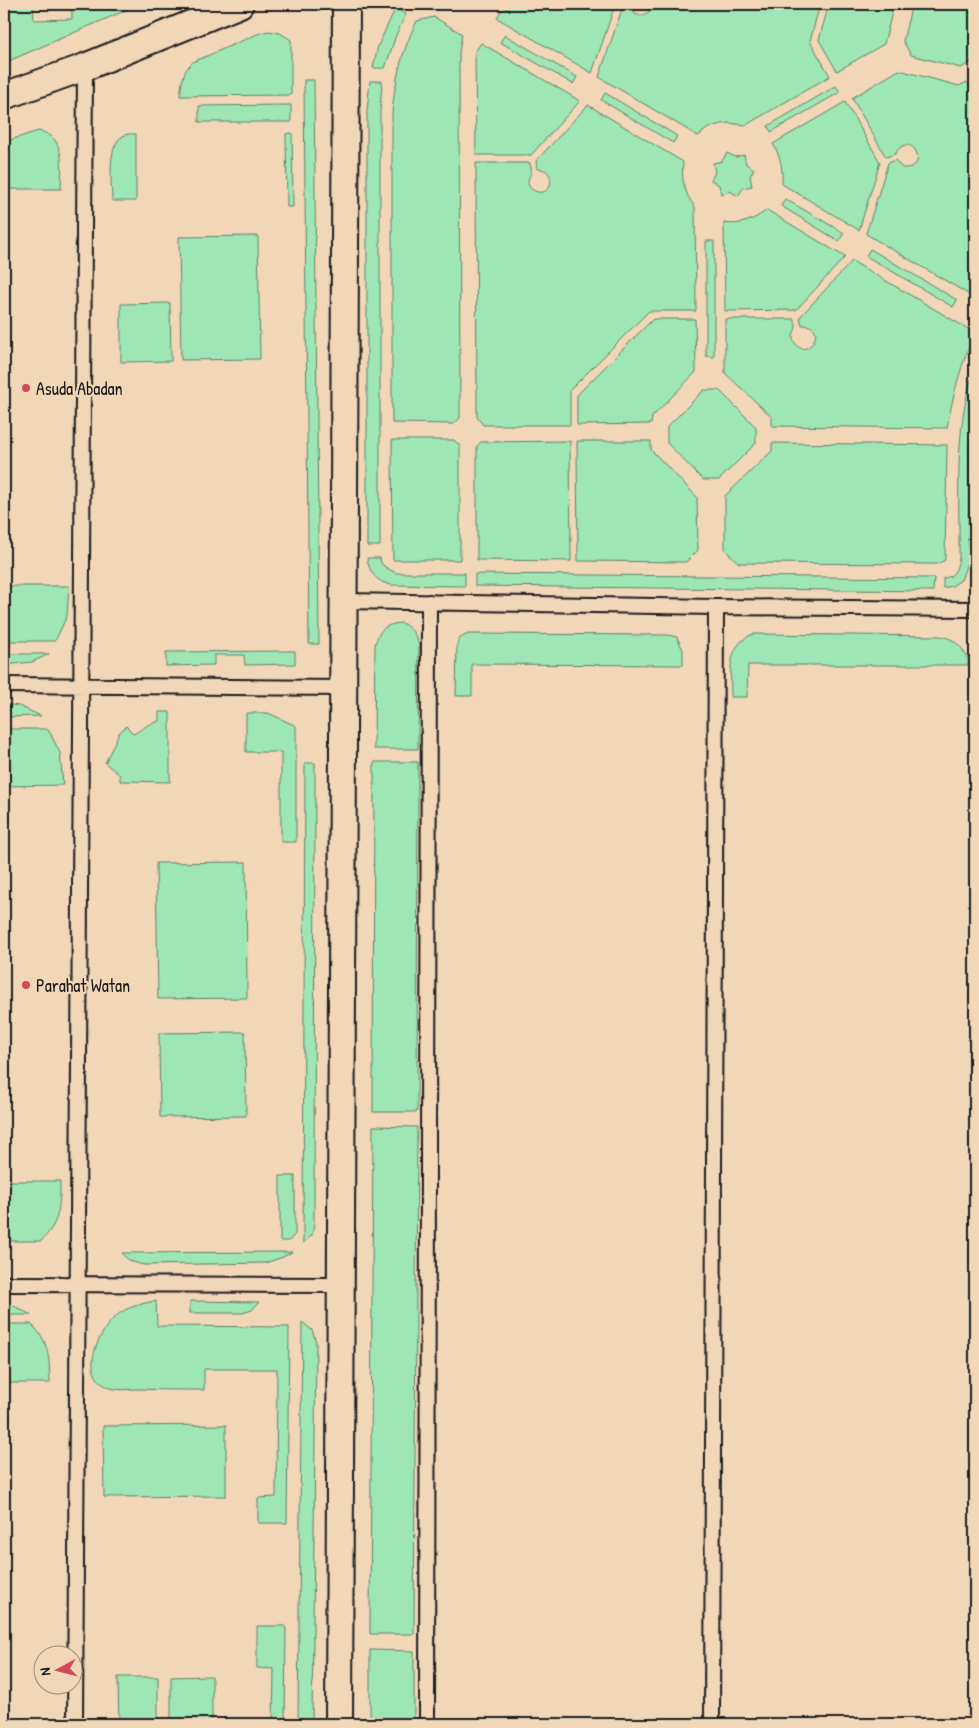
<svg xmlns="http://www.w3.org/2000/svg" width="979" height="1728" viewBox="0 0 979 1728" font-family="'Patrick Hand',sans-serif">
<rect width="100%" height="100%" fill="#f1d6b8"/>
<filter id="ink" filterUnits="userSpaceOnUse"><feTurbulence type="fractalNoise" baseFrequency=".02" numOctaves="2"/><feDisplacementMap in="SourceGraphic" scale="10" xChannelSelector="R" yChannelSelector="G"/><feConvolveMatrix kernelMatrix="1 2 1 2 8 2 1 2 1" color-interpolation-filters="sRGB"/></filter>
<g filter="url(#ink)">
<path fill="#9ee7b5" stroke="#5d8268" d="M4 4H33L34 20 72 19V4H140L4 63Z
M514 4H612L614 8 592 73 497 18 500 12Z
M652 4H820L810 41 830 76 746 125 728 123 717 125 707 129 698 136 599 77 622 9 630 7 636 15H643L648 13Z
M829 4H894L884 44 837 71 819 40Z
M912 4H975V60L961 68 911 55 903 41Z
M395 9 406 14 396 35 385 68H373L378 46Z
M434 17 462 34 459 52 460 418 454 424 392 423V113C395 80 402 50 417 21Z
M268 31 280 33 291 40V95L180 96C182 83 182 71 193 62L260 33Z
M505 35 577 77 573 84 500 42Z
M481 43 580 101 531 155H476L475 52Z
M899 70 959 86 967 82 975 96V298L866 234 888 163 895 160 902 168C933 170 911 127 895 154L886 157 852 98Z
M304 80H314L319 644H309Z
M370 81H382L380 112V546H367V112Z
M836 86 840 92 771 132 768 126Z
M605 93 677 136 673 143 601 100Z
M845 102 880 162 859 230 782 184C783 169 781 157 773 144Z
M291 105V122H199V106Z
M588 105 683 162C681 179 684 193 695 207L696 311H649L570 390V425H483L477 417 476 163H530C530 166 532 168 531 171 531 176 526 179 529 186 531 189 532 190 535 191 553 199 558 167 537 169L536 161Z
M38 131C67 135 61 168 61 189H4V142Z
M292 133 293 207H287L286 134Z
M128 134H136V201H112C112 183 105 139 128 134Z
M727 153 735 157 744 155 746 164 754 169 750 176 752 186 743 188 738 196 730 191 721 194 719 185 711 180 715 172 713 163 722 161Z
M785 199 844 233 839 241 781 206Z
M767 210 845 257 796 310 725 311 724 223C740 226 754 220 767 210Z
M258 236 260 359 181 360 179 237Z
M706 241H714V357L706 356Z
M870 249 957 300 953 307 866 256Z
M852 261 975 333C961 363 953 395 947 428L772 426V417L725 373V319H794C795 321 796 324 796 327 795 332 791 335 794 341 805 365 832 324 802 325L800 317Z
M170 303 171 361 121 362V304Z
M653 319H695L696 372 652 417 651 424 577 425V395Z
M975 368V404L969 446 968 560 961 580 952 586 943 588V578C954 578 957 568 959 559 960 496 953 428 975 368Z
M704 390H719L756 427V443L719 480H703L667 443V427Z
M392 440H454L460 446V560H393Z
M570 441 571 561 477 560V446L481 442Z
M577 441H651V450L697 497 698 550 686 562 578 561Z
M772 443 947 445 945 560 937 564 739 563 725 550V496L772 451Z
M367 558H380L381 563 385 567 396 573H465V586L391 585C377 582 369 573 367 558Z
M475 574 934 578 933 591 475 586Z
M4 586H69L67 616 56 639 54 641H4Z
M402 623C412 629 416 634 419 645L418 749H374L375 645C379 629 386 624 402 623Z
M468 634 668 635 677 637 683 650V665L472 664V696H456L457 644 460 638Z
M753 634 940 636C956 638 966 650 969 665H748L747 697H731C731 673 726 645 753 634Z
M295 651V664L245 665 244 655H214V665L166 666V652Z
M4 654H49L32 662 4 665Z
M4 704 19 706 41 716 4 717Z
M159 712H170V782L120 781V775L105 763 119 733 126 726 134 734 146 726 159 721Z
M246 713H268L296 726V842H281V752H246Z
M4 729H46L49 731 60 753 63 785 4 786Z
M374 762H418L417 1112H373Z
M305 763H315L314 1224 312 1235 303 1243Z
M246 862 247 998 158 999 156 863Z
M245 1032 246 1116 160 1117 159 1033Z
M373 1126 417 1127 414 1634H370Z
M280 1176H295V1234L289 1241H280Z
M4 1181H60C60 1207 60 1222 41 1241H4Z
M292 1252 283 1257 265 1263 144 1265C135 1263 127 1261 122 1253Z
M156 1301 157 1326 289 1327 287 1523H258V1498L276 1497 277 1369H204V1390C182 1390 160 1390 138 1389 130 1389 119 1391 111 1388 76 1376 99 1328 120 1313 131 1306 144 1303 156 1301Z
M190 1301 259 1302 252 1310 242 1313H190Z
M4 1304 14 1306 31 1315H4Z
M302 1322 312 1330 316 1342 312 1724H298Z
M4 1324H31C50 1341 49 1359 50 1383H9L10 1379 4 1378Z
M226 1425V1496L104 1497 103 1426Z
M257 1626H286L285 1724H273L274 1669 257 1668Z
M370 1650 414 1651V1724H370Z
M212 1676V1724H171V1677Z
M118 1677H158V1724H119Z"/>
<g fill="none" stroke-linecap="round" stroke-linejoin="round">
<g stroke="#1c1c1c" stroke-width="18">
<path id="lane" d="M344 601 716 607 975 609
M4 685 343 688
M4 1284 341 1285
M75 1724 85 67
M427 1724 429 602
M712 1724 716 607"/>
</g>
<g stroke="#1c1c1c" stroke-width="30">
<path id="street" d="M4 96 85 67 240 4
M339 1724 346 4"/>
</g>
<use href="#lane" stroke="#f1d6b8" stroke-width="14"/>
<use href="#street" stroke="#f1d6b8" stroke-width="26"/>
</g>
</g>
<g fill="#d1495b" stroke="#f1d6b8" stroke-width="2">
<circle cx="26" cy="388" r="5"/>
<circle cx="26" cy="985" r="5"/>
</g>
<g text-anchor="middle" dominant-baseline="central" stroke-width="4.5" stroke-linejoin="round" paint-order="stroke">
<g font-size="18" fill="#1c1c1c" stroke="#f1d6b8" text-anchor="start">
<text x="36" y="388">Asuda Abadan</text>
<text x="36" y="985">Parahat Watan</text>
</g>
</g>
<rect width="979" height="1728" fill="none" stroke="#f1d6b8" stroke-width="20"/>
<rect x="10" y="10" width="959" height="1708" fill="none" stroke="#1c1c1c" stroke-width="2" filter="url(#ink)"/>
<g transform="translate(58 1670) rotate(263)"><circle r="24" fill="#f1d6b8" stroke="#9c8c7a"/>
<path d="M0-4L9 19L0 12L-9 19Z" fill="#d1495b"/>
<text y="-8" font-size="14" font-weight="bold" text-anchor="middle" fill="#1c1c1c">N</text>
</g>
</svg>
